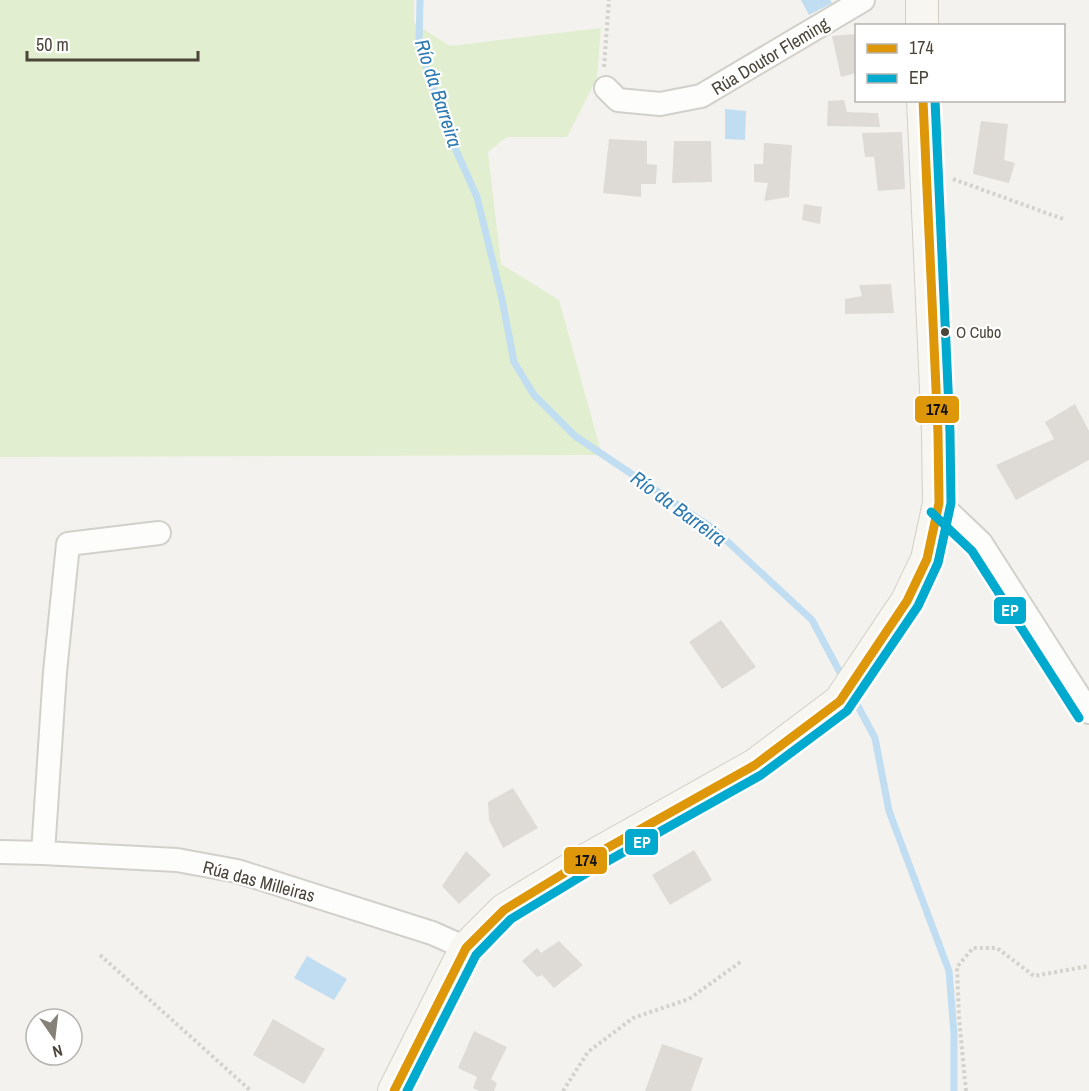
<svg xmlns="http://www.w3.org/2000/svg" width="1089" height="1091" viewBox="0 0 1089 1091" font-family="'Archivo Narrow',sans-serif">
<rect width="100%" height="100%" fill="#f4f2ee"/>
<path fill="#e1eecf" d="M0 0H414V23L450 46 601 28 597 78 567 137H507L488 152 501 264 559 300 602 455 0 457Z"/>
<path fill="#c0ddf1" d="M801 0H830L832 3 809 15Z
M725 109 746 111 745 140 725 139Z
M307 956 347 979 334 1000 294 978Z"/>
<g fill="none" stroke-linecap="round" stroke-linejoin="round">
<path stroke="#c0ddf1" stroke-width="7" d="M420 0 419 44 446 128 477 197 502 299 514 362 534 395 575 436 715 530 812 620 844 680
M853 697 875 738 889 811 949 971 954 1034V1091"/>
</g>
<path fill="#dedbd6" d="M855 34 856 73 841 77 832 36Z
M844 100 847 112 878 113 880 127 827 126 828 101Z
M981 121 1008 124 1004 160 1015 163 1009 183 973 174Z
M902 132 905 189 878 191 874 157H865L862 133Z
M609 139 647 141V164L657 165 656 184H641V197L603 193Z
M674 141H711L712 182 672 183Z
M764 143 792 145 789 197 764 201 768 183 754 182V164H763Z
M804 204 822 207 820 224 802 220Z
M891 284 894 313 845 314V299L862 296 859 285Z
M1075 404 1089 431V460L1016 500 996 465 1054 439 1045 422Z
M721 620 756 667 722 689 689 642Z
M513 788 538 828 503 848 489 820 488 802Z
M694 850 712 880 670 905 652 875Z
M466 851 491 875 459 904 442 886Z
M559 941 583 965 554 988 542 975 537 977 522 961 537 948 541 953Z
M273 1019 325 1049 304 1084 253 1055Z
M474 1031 507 1047 491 1079 497 1083 494 1091H479L473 1088 477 1077 458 1068Z
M662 1044 703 1058 691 1091H645Z"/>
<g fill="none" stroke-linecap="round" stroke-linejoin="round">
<g stroke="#d2d0cb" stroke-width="26">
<path id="minor" d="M606 88 618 100 660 104 701 96 863 0
M939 503 981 543 1089 712
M159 533 68 544 55 672 43 853 177 860 237 871 432 933 466 948
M0 852 43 853"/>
</g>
<g stroke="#d3cfc5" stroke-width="34">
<path id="secondary" d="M922 26V0
M394 1091 466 948 504 910 584 861 755 765 840 701 907 601 927 559 939 503 938 433 923 100"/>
</g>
<path stroke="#d3d2cc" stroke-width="4" stroke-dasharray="3 3" stroke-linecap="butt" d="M604 67 609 0
M953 179 1063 219
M100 955 251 1091
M563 1091 588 1052 633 1018 689 999 742 961
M966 1091 959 1018 957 967 973 948H997L1034 976 1089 966"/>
<use href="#minor" stroke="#fdfdfc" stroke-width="22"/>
<use href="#secondary" stroke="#f7f6f1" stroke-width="32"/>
<g stroke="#fff" stroke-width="14">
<path id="bus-1" d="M394 1091 466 948 504 910 584 861 755 765 840 701 907 601 927 559 939 503 938 433 923 100"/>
</g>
<g stroke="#fff" stroke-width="14">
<path id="bus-2" d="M931 512 972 551 1079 718
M407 1091 476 955 511 919 590 871 761 775 847 711 918 606 938 563 951 503 950 432 935 100"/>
</g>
<use href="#bus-1" stroke="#dd9709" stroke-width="9"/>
<use href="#bus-2" stroke="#00a9ce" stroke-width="9"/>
</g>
<circle fill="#4b4439" stroke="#fff" stroke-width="2" cx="945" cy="332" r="5"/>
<g text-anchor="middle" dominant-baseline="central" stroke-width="4.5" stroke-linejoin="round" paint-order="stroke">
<g font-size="16" fill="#4b4439" stroke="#fff" text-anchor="start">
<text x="956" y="332">O Cubo</text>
</g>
<g font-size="18" fill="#4b4439" stroke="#fff">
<text transform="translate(770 56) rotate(-31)">Rúa Doutor Fleming</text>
<text transform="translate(259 881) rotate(15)">Rúa das Milleiras</text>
</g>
<g font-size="20" font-style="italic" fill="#2e7ab2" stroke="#fff">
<text transform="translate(439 93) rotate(72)">Río da Barreira</text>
<text transform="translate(679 508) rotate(36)">Río da Barreira</text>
</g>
</g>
<g stroke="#fff" stroke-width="2">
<rect x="914" y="395" width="46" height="29" rx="6" fill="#dd9709"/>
<rect x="993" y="596" width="34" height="29" rx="6" fill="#00a9ce"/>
<rect x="624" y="828" width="35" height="28" rx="6" fill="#00a9ce"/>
<rect x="563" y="846" width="45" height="29" rx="6" fill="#dd9709"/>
</g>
<g font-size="16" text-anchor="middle" font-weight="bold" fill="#fff">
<text x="1010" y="616">EP</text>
<text x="642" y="848">EP</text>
</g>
<g font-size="16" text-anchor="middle" font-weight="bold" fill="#111">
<text x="937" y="415">174</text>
<text x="586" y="866">174</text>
</g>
<rect x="855" y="24" width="210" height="78" fill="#ffffff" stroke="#b7b4b0" stroke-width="1.5"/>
<rect x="867" y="44" width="30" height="9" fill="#dd9709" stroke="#b7b4b0" stroke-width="1.5"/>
<text x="909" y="54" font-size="18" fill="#4b4439">174</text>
<rect x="867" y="74" width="30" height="9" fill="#00a9ce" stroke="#b7b4b0" stroke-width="1.5"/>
<text x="909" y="84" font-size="18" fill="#4b4439">EP</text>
<g transform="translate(54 1037) rotate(166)"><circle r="28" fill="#ffffff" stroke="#b7b4b0" stroke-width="1.5"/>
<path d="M0-4.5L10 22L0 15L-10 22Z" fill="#868178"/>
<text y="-9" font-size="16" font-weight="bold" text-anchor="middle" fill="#4b4439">N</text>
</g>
<path d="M27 51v9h171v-9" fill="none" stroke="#4b4439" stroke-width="3"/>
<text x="36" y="51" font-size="18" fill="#4b4439" stroke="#ffffff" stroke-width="4.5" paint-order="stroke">50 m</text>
</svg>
